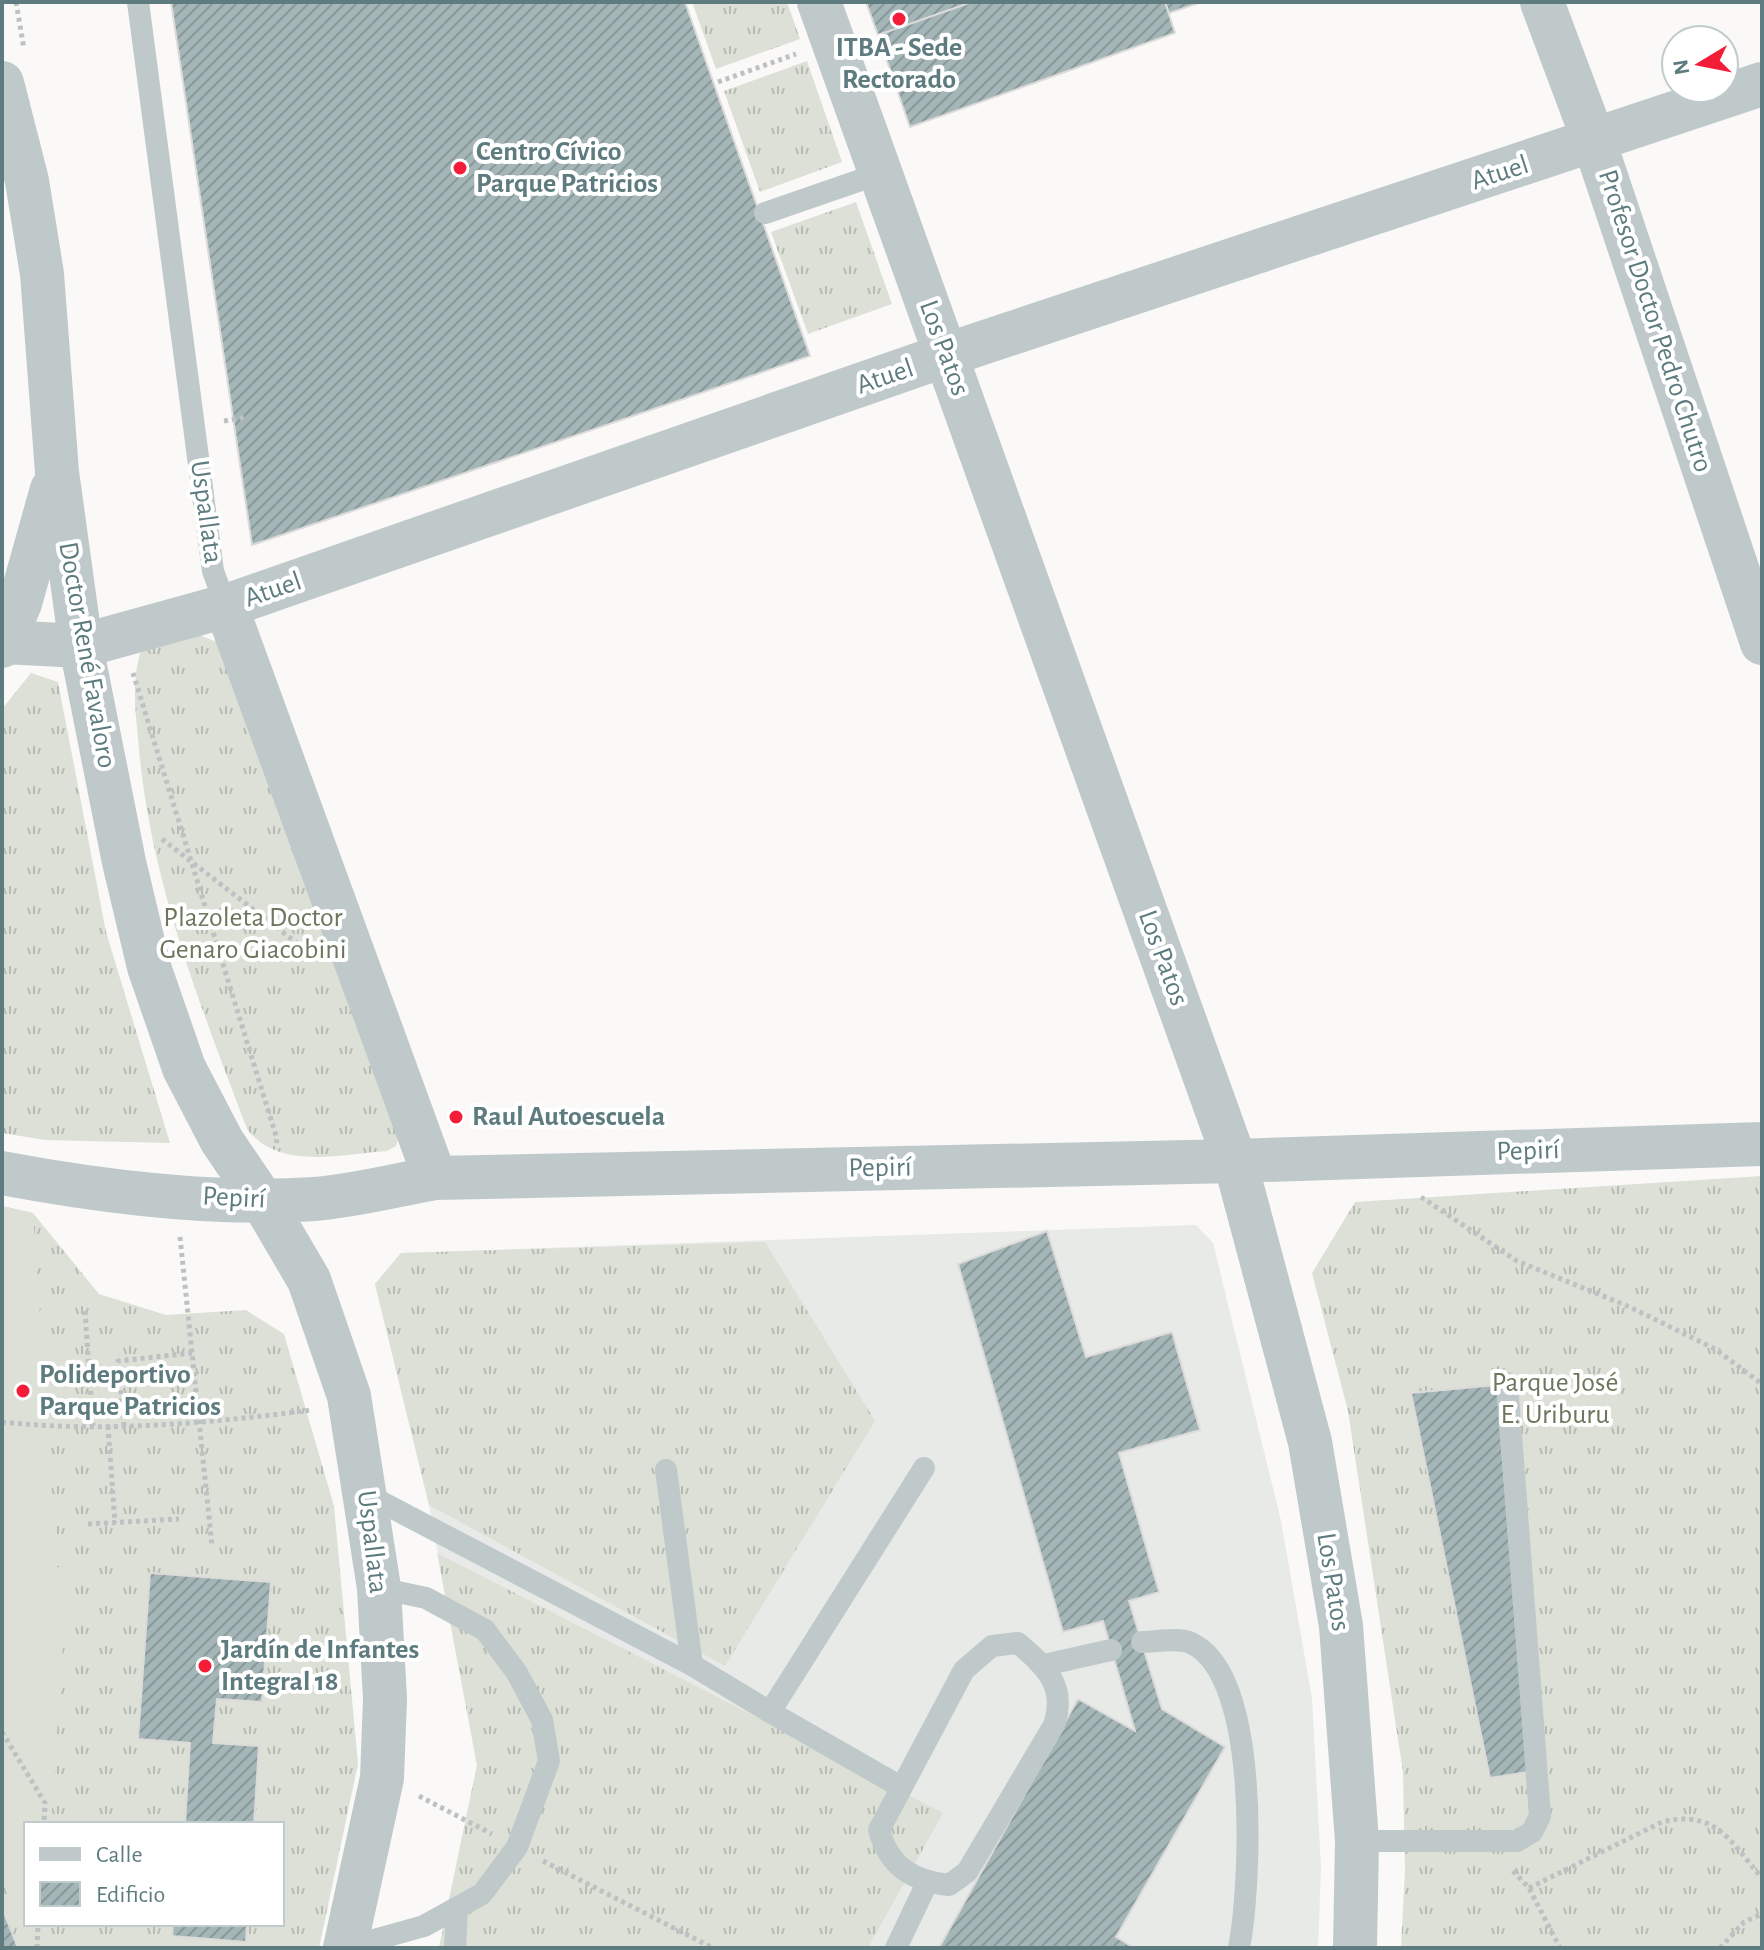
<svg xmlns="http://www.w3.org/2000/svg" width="1764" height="1950" viewBox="0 0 1764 1950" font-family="'Alegreya Sans',sans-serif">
<defs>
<pattern id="grass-tufts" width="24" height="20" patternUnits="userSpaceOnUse" patternTransform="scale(2)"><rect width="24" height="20" fill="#dce0d6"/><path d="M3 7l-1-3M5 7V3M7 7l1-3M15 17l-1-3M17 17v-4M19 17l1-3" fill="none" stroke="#b6bbb3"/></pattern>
<pattern id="building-hatch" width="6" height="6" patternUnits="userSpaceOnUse" patternTransform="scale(2)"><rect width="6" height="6" fill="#a4b6b7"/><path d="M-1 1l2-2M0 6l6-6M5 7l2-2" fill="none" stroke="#89999a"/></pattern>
</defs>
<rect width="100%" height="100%" fill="#faf9f7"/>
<path fill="#e8eae8" d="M1196 1225 1213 1243 1281 1521 1312 1698 1321 1868 1318 1948H439L477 1765 429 1505 375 1284 401 1253Z"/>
<path fill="url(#grass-tufts)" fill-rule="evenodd" d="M692 2H787L800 39 716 69Z
M807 61 842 162 760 192 724 91Z
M856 202 892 304 808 334 771 232Z
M194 633 217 642 400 1135 396 1146 387 1151C340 1154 279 1171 247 1129 200 1004 151 883 139 749 136 715 131 686 140 653L169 635Z
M31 673 58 682 106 932 170 1143 45 1140 2 1133V709Z
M1762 1176V1948H1401L1405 1870 1403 1772 1348 1411 1312 1273 1355 1202Z
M2 1206 33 1213 99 1294 166 1315 246 1310 284 1334 334 1506 358 1764 319 1948H2ZM26 1824H282V1924H26Z
M765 1242 875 1421 725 1666 429 1505 375 1284 401 1253Z
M437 1553 943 1813 868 1948H439L477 1765Z"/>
<path fill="#dce0d6" d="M2 1206 33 1213 57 1567 68 1569 51 1824H26V1924H44L43 1929 21 1925 2 1879Z"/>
<path fill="url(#building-hatch)" stroke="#dcdbd9" stroke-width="2" d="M171 2H685L810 356 252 545Z
M866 2H972L878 35Z
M972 2H1165L1175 33 910 127 878 35Z
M1165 2H1202L1169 13Z
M1047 1231 1086 1357 1172 1332 1200 1430 1119 1453 1159 1592 1129 1601 1162 1709 1225 1747 1116 1937 1134 1948H939L1078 1699 1135 1731 1103 1621 1063 1632 958 1264Z
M1497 1385 1528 1772 1490 1778 1411 1393Z
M150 1573 271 1582 262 1702 217 1699 213 1743 259 1746 254 1824H185L190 1743 138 1739Z
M2 1908 18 1948H2Z
M173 1924H247L246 1942 172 1936Z"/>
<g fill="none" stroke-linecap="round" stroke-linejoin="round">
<path stroke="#bcc2c3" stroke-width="5" stroke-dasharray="4 4" stroke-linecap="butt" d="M16 2 24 49
M718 82 796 54
M224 421 246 417
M133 673 277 1139 276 1145
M162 839 306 950
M1421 1197 1517 1261 1630 1307 1715 1349 1762 1384
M180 1237 212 1546
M85 1311 93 1426
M2 1422C106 1433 209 1423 312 1410
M108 1426 115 1523
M124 1426 118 1361 192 1353
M88 1524 179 1519
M276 1648 342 1652
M2 1732 45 1803 44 1824
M419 1796 492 1834
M543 1861 713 1948
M1513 1871 1529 1888 1560 1948
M1529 1888 1662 1822C1716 1809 1730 1841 1762 1878
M37 1948 38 1924
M1720 1948 1744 1922 1762 1914"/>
<path stroke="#bfc9ca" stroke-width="22" d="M138 2 213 571 226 606
M765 213 881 173
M666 1470 692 1665
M366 1494 692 1665 770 1712 924 1468
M1142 1642C1156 1642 1179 1637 1191 1643 1261 1675 1251 1884 1239 1948
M1018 1643C1046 1667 1067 1686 1054 1725L967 1872 949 1885C913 1881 889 1867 879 1830L964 1670 992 1646Z
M1044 1665 1111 1650
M770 1712 901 1787
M1357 1841H1517L1532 1832 1540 1816 1507 1383
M345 1948 424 1926 482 1894 517 1847 549 1761 542 1720 517 1673 485 1630 426 1598 379 1588
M455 1948 457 1908
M896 1948 927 1883"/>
<path stroke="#bfc9ca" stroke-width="44" d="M819 2 1235 1161 1310 1442 1341 1626 1357 1841 1355 1948
M1542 2 1594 141 1762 643
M2 83 27 181 42 274 57 472 81 646 124 862 149 967 184 1068 222 1141 262 1200 309 1280 349 1396 379 1588 385 1699 382 1778 345 1948
M226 606 435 1178
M4 642 81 646 226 606 946 355 1762 84
M2 646 20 603 52 489
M2 1173C98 1191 217 1206 314 1199 354 1196 396 1185 435 1178L1235 1161 1762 1144"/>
</g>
<g fill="#f41d38" stroke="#fff" stroke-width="3">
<circle cx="899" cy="19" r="8"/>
<circle cx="460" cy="168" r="8"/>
<circle cx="456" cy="1117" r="8"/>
<circle cx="23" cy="1391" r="8"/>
<circle cx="205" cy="1666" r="8"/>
</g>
<g text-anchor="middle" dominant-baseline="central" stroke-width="8" stroke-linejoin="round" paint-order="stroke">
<g font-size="28" font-weight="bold" fill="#5e7c7f" stroke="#fff" text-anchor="start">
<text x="899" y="48" text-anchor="middle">ITBA - Sede<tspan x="899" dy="32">Rectorado</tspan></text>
<text x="476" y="152">Centro Cívico<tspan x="476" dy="32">Parque Patricios</tspan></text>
<text x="472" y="1117">Raul Autoescuela</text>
<text x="39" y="1375">Polideportivo<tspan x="39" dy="32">Parque Patricios</tspan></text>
<text x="221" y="1650">Jardín de Infantes<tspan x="221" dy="32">Integral 18</tspan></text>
</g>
<g font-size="28" fill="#5e7c7f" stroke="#fff">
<text transform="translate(1500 173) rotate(-18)">Atuel</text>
<text transform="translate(1655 321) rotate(72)">Profesor Doctor Pedro Chutro</text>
<text transform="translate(944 348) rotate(70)">Los Patos</text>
<text transform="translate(885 377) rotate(-19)">Atuel</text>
<text transform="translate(206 512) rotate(82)">Uspallata</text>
<text transform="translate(273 590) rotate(-19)">Atuel</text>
<text transform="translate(87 655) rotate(80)">Doctor René Favaloro</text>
<text transform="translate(1163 958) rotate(70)">Los Patos</text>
<text transform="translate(1528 1151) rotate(-2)">Pepirí</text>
<text transform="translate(880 1168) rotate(-1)">Pepirí</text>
<text transform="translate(234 1198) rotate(3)">Pepirí</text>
<text transform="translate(372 1542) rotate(83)">Uspallata</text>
<text transform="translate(1333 1582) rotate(81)">Los Patos</text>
</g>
<g font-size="28" fill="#6b765d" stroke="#fff">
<text x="253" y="918">Plazoleta Doctor<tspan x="253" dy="32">Genaro Giacobini</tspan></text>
<text x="1555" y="1383">Parque José<tspan x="1555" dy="32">E. Uriburu</tspan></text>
</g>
</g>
<rect width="1764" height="1950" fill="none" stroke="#5e7c7f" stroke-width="8"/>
<rect x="24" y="1822" width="260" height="104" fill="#ffffff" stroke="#bfcbcc" stroke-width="2"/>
<rect x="40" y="1848" width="40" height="12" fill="#bfc9ca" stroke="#bfcbcc" stroke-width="2"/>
<text x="96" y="1862" font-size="24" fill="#5e7c7f">Calle</text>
<rect x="40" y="1882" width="40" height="24" fill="url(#building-hatch)" stroke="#bfcbcc" stroke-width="2"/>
<text x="96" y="1902" font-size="24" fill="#5e7c7f">Edificio</text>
<g transform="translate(1700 64) rotate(260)"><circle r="38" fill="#ffffff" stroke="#bfcbcc" stroke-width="2"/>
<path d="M0-6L14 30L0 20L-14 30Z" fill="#f41d38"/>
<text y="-12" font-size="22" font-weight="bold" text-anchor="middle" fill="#5e7c7f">N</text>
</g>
</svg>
